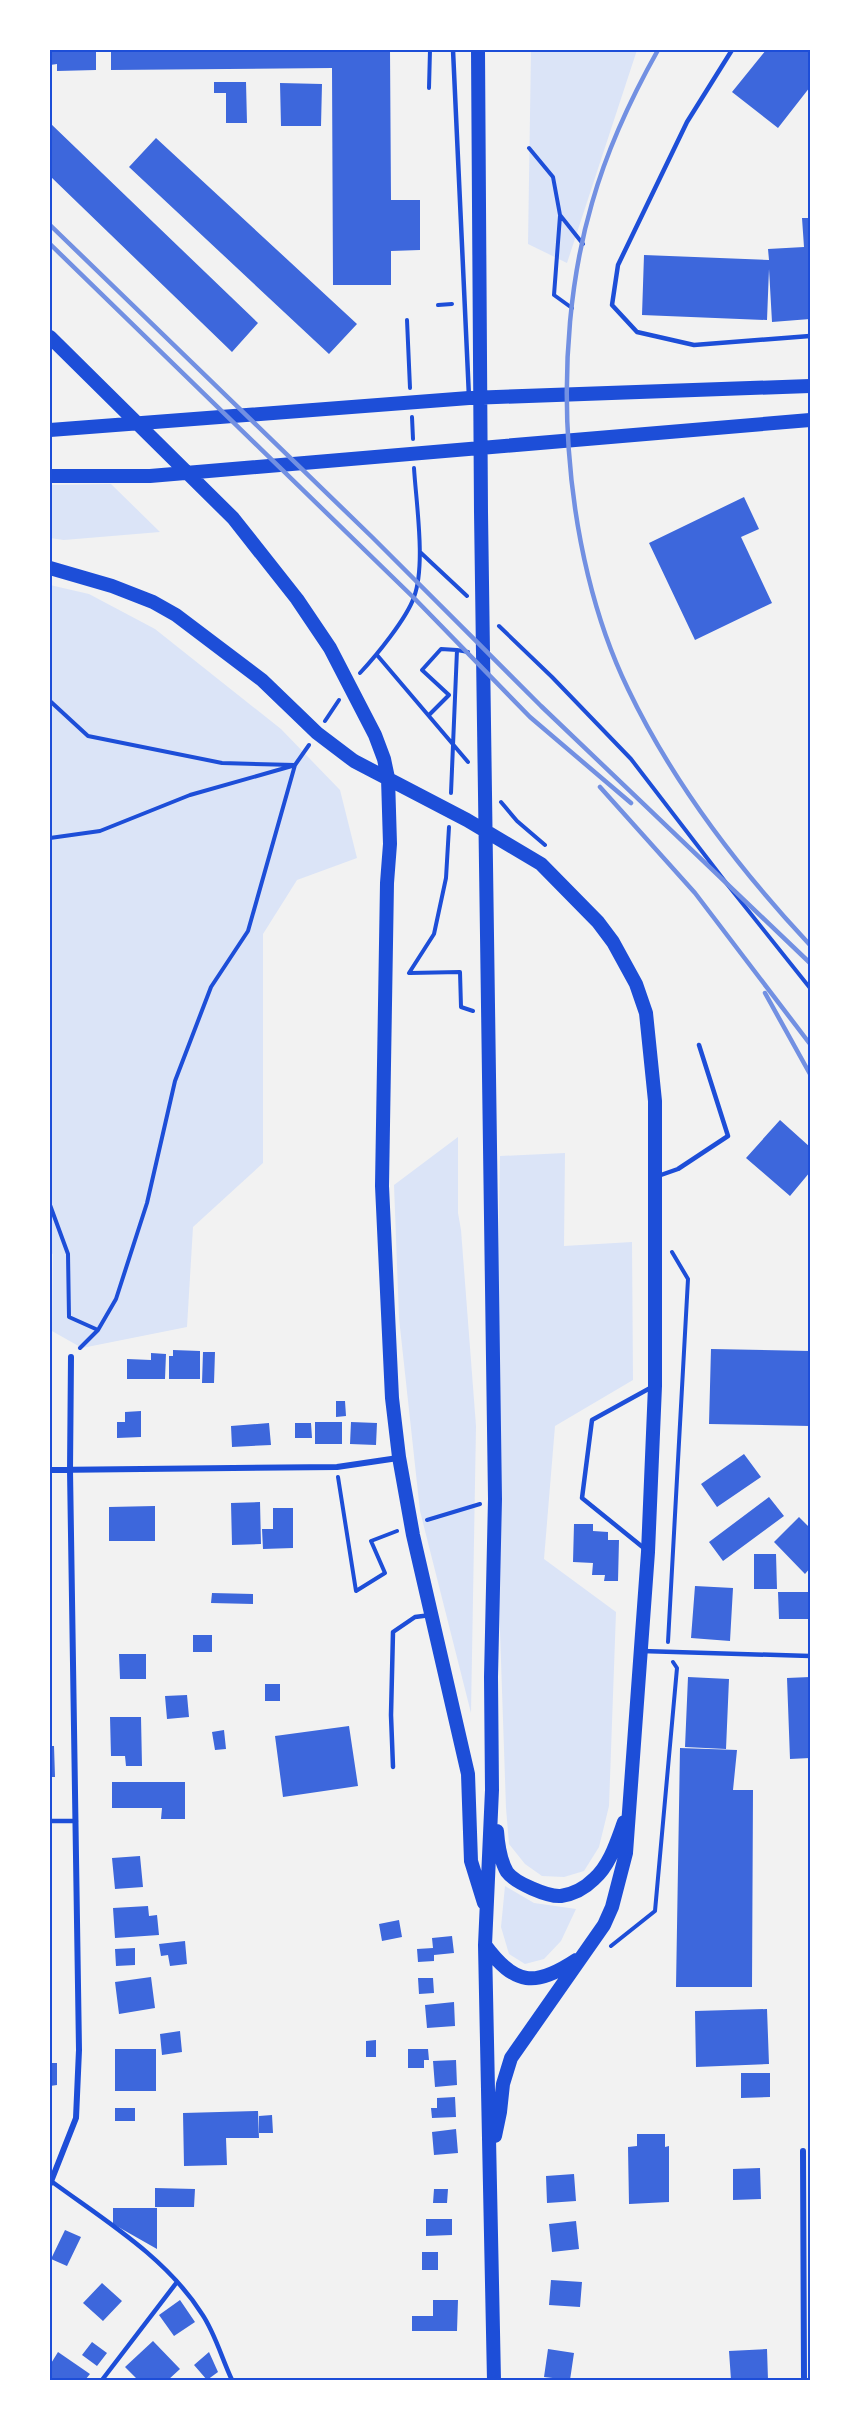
<svg xmlns="http://www.w3.org/2000/svg" width="860" height="2430" viewBox="0 0 860 2430" font-family="'Libre Baskerville',serif">
<rect width="100%" height="100%" fill="#f2f2f2"/>
<path fill="#dbe4f7" d="M531 50H637L567 263 528 244Z
M111 484 160 532 64 540 50 538V485Z
M50 585 89 594 155 629 281 729 340 790 357 858 297 880 263 934V1163L193 1227 187 1327 82 1348 52 1331 53 1254 50 1253Z
M458 1137V1213L461 1230 476 1426 471 1713 420 1511 399 1318 394 1185Z
M565 1153 564 1246 632 1242 633 1380 555 1426 544 1559 616 1612 609 1806 599 1847 584 1871 564 1877 542 1876 525 1864 509 1844 506 1808 494 1455 500 1156Z
M505 1886 534 1903 576 1909 561 1941 544 1959 525 1964 509 1954 501 1927Z"/>
<path fill="#3d67dc" d="M50 50H96V70L57 71V64L50 65Z
M111 50H390L391 200H420V250L391 251V285H333L332 68 111 70Z
M766 50H810V87L778 128 732 92Z
M214 82H246L247 123H226V93H214Z
M280 83 322 84 321 126H281Z
M50 123 258 323 232 352 50 176Z
M156 138 357 324 329 354 129 167Z
M802 218H810V319L772 322 769 269 767 320 642 315 644 255 769 260 768 249 804 247Z
M744 497 759 529 741 537 772 603 695 640 649 543Z
M780 1120 810 1147V1172L790 1196 746 1158Z
M711 1349 810 1351V1426L709 1424Z
M173 1350 200 1351V1379H169V1356H173Z
M203 1352H215L214 1383H202Z
M151 1353 166 1354 165 1379H127V1359L151 1360Z
M336 1401H345L346 1416 336 1417Z
M141 1411V1437L117 1438V1422H125V1412Z
M315 1422H342V1444H315Z
M351 1422 377 1423 376 1445 350 1444Z
M269 1423 271 1445 232 1447 231 1426Z
M295 1423H311L312 1438H295Z
M744 1454 761 1477 717 1507 701 1484Z
M769 1497 784 1516 723 1561 709 1542Z
M260 1502 261 1544 232 1545 231 1503Z
M155 1506V1541H109V1507Z
M273 1508H293V1548L263 1549 262 1529H273Z
M799 1517 810 1528V1568L805 1574 774 1542Z
M574 1524H593V1531L608 1532V1540H619L618 1581H604L605 1575H592L593 1563 573 1562Z
M754 1554H776L777 1589H754Z
M695 1586 733 1588 730 1641 691 1638Z
M778 1592H810V1619H779Z
M212 1593 253 1594V1604L211 1603Z
M193 1635H212V1652H193Z
M119 1654H146V1679H120Z
M688 1677 729 1679 726 1749 685 1747Z
M810 1677V1758L790 1759 787 1678Z
M265 1684H280V1701H265Z
M187 1695 189 1717 167 1719 165 1696Z
M110 1717H141L142 1766H126L125 1756H111Z
M349 1726 358 1786 283 1797 275 1736Z
M224 1730 226 1749 215 1750 212 1732Z
M50 1746H54L55 1777H50Z
M680 1748 737 1750 733 1790H753L752 1987H676Z
M112 1782H185V1819H161L162 1808H112Z
M140 1856 143 1887 115 1889 112 1858Z
M148 1906 149 1916 157 1915 159 1935 115 1938 113 1908Z
M399 1920 402 1937 382 1941 379 1924Z
M452 1936 454 1953 434 1955V1961L418 1962 417 1949 433 1948 432 1938Z
M185 1941 187 1964 170 1966 168 1955 161 1956 159 1944Z
M135 1948V1965L116 1966 115 1949Z
M151 1977 155 2008 119 2014 115 1982Z
M418 1978H433L434 1993 419 1994Z
M454 2002 455 2026 427 2028 425 2005Z
M767 2009 769 2064 696 2067 695 2011Z
M180 2031 182 2052 162 2055 160 2034Z
M376 2040V2057H366V2041Z
M115 2049H156V2091H115Z
M408 2049H428L429 2060H424V2068H408Z
M456 2060 457 2085 435 2087 433 2061Z
M50 2063H57V2085L50 2086Z
M741 2073H770V2097L741 2098Z
M455 2097 456 2117 432 2118 431 2108H437V2098Z
M115 2108H135V2121H115Z
M258 2111 259 2138H226L227 2165 184 2166 183 2113Z
M272 2115 273 2133H259V2116Z
M456 2129 458 2153 434 2155 432 2132Z
M637 2134H665V2147L669 2146V2202L629 2204 628 2147 637 2146Z
M760 2168 761 2199 733 2200V2169Z
M574 2174 576 2201 547 2203 546 2176Z
M155 2188 195 2189 194 2207H155Z
M434 2189H448L447 2203H433Z
M113 2208H157V2249L113 2224Z
M426 2219H452V2235L426 2236Z
M576 2221 579 2249 552 2252 549 2224Z
M65 2230 81 2237 67 2266 51 2259Z
M422 2252H438V2270H422Z
M551 2280 582 2282 580 2307 549 2305Z
M102 2283 122 2301 103 2321 83 2303Z
M180 2300 195 2322 174 2336 159 2315Z
M433 2300H458L457 2331H412V2316H433Z
M153 2341 180 2369 168 2380H138L125 2367Z
M92 2342 107 2353 97 2366 82 2355Z
M548 2349 574 2353 570 2380 544 2377Z
M767 2349 768 2380H731L729 2351Z
M58 2352 90 2374 85 2380H52L50 2379V2365Z
M209 2352 218 2372 207 2380 194 2365Z"/>
<g fill="none" stroke-linecap="round" stroke-linejoin="round">
<path stroke="#1d4ed8" stroke-width="4" d="M429 88 430 50
M529 148 553 177 560 215 583 244
M560 216 554 295 572 308
M438 305 452 304
M407 320 410 388
M412 417 413 439
M420 552 467 596
M499 626 552 677 631 759 727 884 810 988
M377 655 468 762
M360 673C376 656 407 618 414 597 426 565 416 502 414 468
M50 701 88 736 222 763 295 765
M429 715 449 695 422 670 441 649 457 650
M325 721 339 700
M451 793 457 650 468 652
M501 802 517 821 545 845
M50 838 100 831 190 795 292 766
M409 973 434 934 446 878 449 827
M410 973 460 972 461 1007 473 1011
M50 1205 68 1254 69 1317 98 1330
M80 1348 98 1330 116 1299 147 1203 175 1081 211 987 248 931 295 765 309 745
M338 1477 356 1591 385 1573 371 1541 397 1531
M427 1520 480 1504
M668 1642 688 1279 672 1252
M611 1946 655 1911 677 1668 673 1662"/>
<path stroke="#1d4ed8" stroke-width="4.5" d="M453 50 469 397
M732 50 687 122 618 265 612 305 637 332 694 345 810 336
M658 1176 678 1169 728 1136 699 1045
M645 1549 582 1498 592 1420 652 1387
M642 1651 810 1656
M393 1767 391 1715 393 1632 415 1617 431 1615
M50 1821H76
M51 2181C104 2220 166 2257 202 2314 215 2333 222 2359 232 2380
M102 2380 177 2282"/>
<path stroke="#1d4ed8" stroke-width="6" d="M50 1470 337 1467 398 1458
M803 2151 804 2380
M50 2184 76 2118 79 2050 70 1470 71 1357"/>
<path stroke="#1d4ed8" stroke-width="14" d="M478 50 481 512 495 1499 491 1677 492 1790 485 1945 494 2380
M50 337 233 518 297 599 330 648 375 735 384 759 388 778 390 844 387 883 382 1186 392 1398 399 1457 413 1535 468 1774 471 1861 484 1903
M50 430 469 398 810 386
M50 476H150L810 420
M50 568 112 586 153 602 176 615 262 680 317 733 354 761 467 820 541 864 598 922 613 942 636 984 646 1013 655 1101V1386L648 1552 626 1853 612 1907 604 1925 511 2058 503 2084 500 2112 495 2136
M497 1831C498 1845 500 1860 507 1872 515 1883 548 1897 561 1896 574 1894 585 1888 594 1879 610 1865 617 1841 624 1822
M485 1945C515 1986 535 1987 576 1960"/>
<path stroke="#7290e2" stroke-width="4.5" d="M658 50C631 98 607 150 592 203 549 350 561 551 628 689 673 783 739 869 810 945
M50 225 372 537 541 706 810 963
M50 244 414 598 530 717 631 803
M600 787 695 893 810 1044
M765 993 810 1074"/>
</g>
<rect width="860" height="2430" fill="none" stroke="#ffffff" stroke-width="102"/>
<rect x="51" y="51" width="758" height="2328" fill="none" stroke="#1d4ed8" stroke-width="2"/>
</svg>
